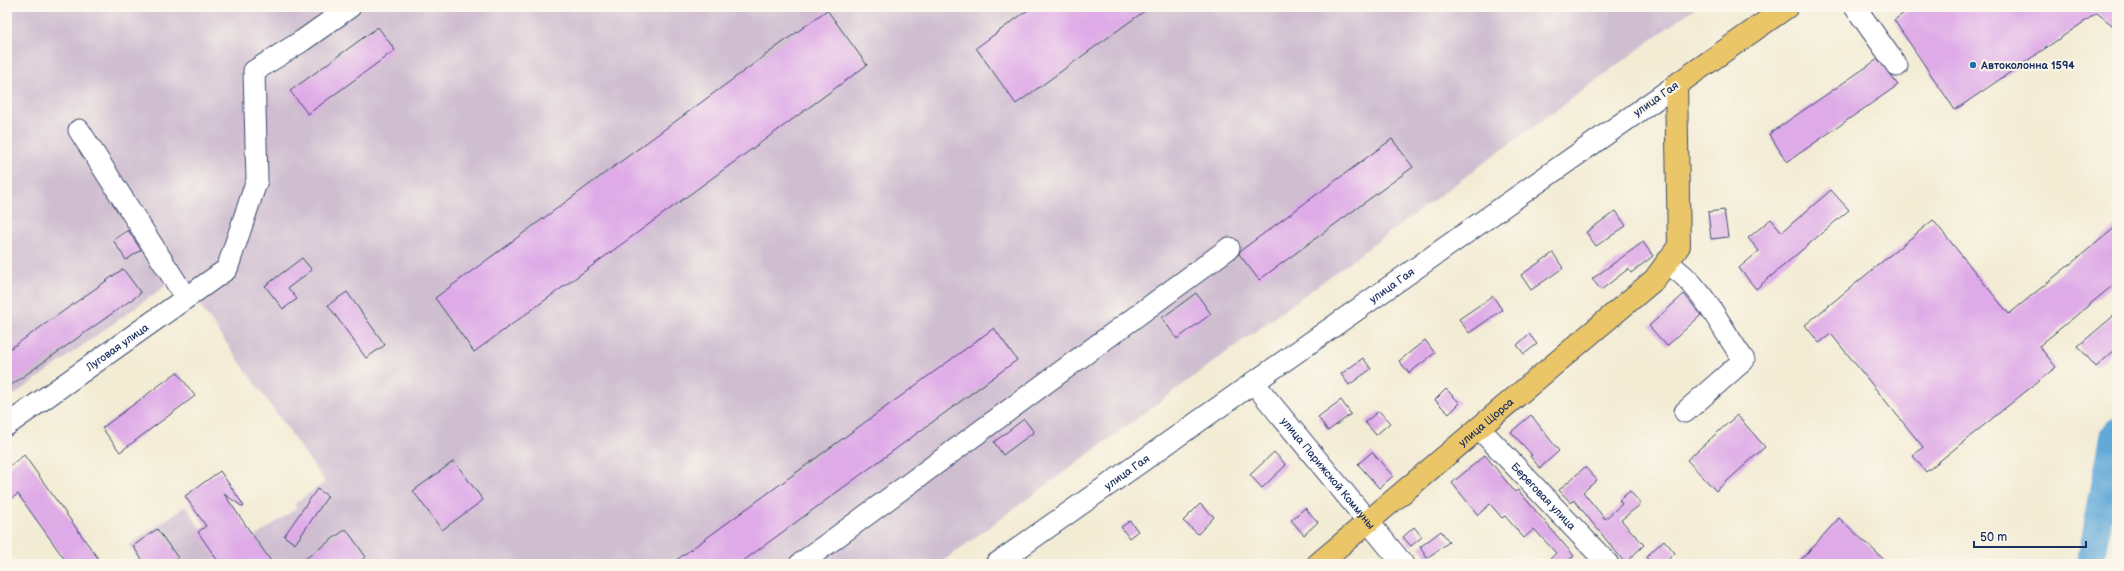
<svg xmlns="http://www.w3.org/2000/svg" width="2124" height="571" viewBox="0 0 2124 571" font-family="'Balsamiq Sans',sans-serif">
<rect width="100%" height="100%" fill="#fbf7ec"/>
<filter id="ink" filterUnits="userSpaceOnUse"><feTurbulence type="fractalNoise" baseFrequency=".025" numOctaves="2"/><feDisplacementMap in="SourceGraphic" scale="8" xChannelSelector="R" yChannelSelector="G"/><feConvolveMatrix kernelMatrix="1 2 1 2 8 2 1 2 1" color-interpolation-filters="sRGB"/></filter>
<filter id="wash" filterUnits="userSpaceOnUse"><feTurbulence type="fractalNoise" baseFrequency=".012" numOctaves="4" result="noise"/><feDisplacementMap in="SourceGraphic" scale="16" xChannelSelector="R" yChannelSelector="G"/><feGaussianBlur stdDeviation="0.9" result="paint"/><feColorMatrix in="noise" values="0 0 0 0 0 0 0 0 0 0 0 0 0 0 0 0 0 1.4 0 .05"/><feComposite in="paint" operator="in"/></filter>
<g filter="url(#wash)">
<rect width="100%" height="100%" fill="#f3ecd5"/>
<path fill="#cfbdd0" d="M7 7H1696L939 564H142L129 545 186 506 200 528 209 522 230 554 297 508 294 504 325 482 179 276 7 400Z"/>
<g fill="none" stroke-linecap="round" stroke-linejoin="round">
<path stroke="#61a9d8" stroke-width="27" d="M2090 564 2114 435 2117 431"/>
</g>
<g id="blocks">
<path fill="#deaae7" d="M1032 7H1150L1016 104 976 48Z
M1913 7H2117V29L2097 13 1955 110 1894 20Z
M827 10 867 65 474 352 435 298Z
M378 27 395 50 308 114 290 91Z
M1878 59 1898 85 1787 162 1769 134Z
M1392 139 1413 167 1259 280 1239 254 1240 251Z
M1831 190 1849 210 1756 289 1739 268 1759 251 1748 238 1771 219 1782 232Z
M1724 210 1728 237 1711 239 1708 212Z
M1616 211 1626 226 1596 246 1586 232Z
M1933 220 2009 314 2117 226V282L2039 346 2056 367 1926 472 1913 456 1923 447 1831 334 1819 343 1805 325Z
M128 230 141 250 126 260 113 240Z
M1643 242 1653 256 1631 273 1628 269 1601 290 1592 279Z
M1553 253 1563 268 1531 290 1521 275Z
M302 258 312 270 288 288 297 299 283 309 265 286Z
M123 269 141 293 7 388V351Z
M347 292 385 345 366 358 328 305Z
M1196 293 1211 314 1177 339 1162 318Z
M1684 294 1701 315 1667 346 1649 326Z
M1493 296 1502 310 1469 333 1459 319Z
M2117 313V348L2096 367 2078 346Z
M994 328 1017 360 739 564H671Z
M1529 334 1537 344 1524 354 1517 345Z
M1425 340 1435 353 1409 373 1399 361Z
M1363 358 1371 369 1349 385 1341 374Z
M177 372 195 396 120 452 102 428Z
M1446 389 1460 403 1449 414 1435 400Z
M1341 400 1351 414 1328 431 1318 417Z
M1379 411 1390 423 1376 435 1365 422Z
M1531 415 1559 451 1540 468 1530 456 1532 455 1511 432Z
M1737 415 1765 447 1716 491 1687 460Z
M1024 419 1034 432 1003 455 994 442Z
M1274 452 1286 465 1262 488 1250 475Z
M1372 452 1393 476 1379 488 1358 464Z
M24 455 102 564H68L18 494 7 502V468Z
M1485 455 1515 492 1518 490 1574 556 1564 564H1545L1556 553 1534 529 1524 538 1505 516 1502 518 1490 504 1478 515 1452 483Z
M454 461 483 500 442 530 413 491Z
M1585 467 1597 480 1583 492 1605 519 1622 504 1619 500 1630 491 1641 504 1621 520 1644 545 1625 563 1574 500 1571 503 1559 490Z
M220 471 244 506 243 507 224 494 273 564H220L198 532 206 526 185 496Z
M317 489 328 496 295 544 284 536Z
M1200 504 1214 517 1198 534 1183 521Z
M1305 508 1318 522 1304 535 1291 520Z
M1839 518 1889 564H1797Z
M1130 521 1138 531 1129 538 1121 527Z
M1414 527 1422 537 1411 546 1403 537Z
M157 529 178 558 169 564H145L133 546Z
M346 529 366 557 356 564H298Z
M1441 531 1449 542 1427 558 1420 547Z
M1664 540 1675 553 1663 564H1652L1646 557Z"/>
</g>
</g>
<g filter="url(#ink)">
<use href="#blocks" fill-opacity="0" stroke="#3b4b70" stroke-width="1"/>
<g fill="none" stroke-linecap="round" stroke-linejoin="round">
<g stroke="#3b4b70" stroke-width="23">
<g id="minor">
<path d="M1855 7 1897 66"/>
<path d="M79 130 186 298"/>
<path d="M1667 263C1703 285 1720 327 1744 360L1685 412"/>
<path id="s1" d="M1253 382 1403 564"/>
<path id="s2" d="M7 425 227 269 257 180 254 71 302 41 350 7"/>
<path id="s3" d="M1479 428 1608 564"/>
<path d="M800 564 1229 248"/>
<path id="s4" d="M996 564 1676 85"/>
</g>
</g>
<g stroke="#3b4b70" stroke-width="24">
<g id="major">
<path id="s5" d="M1318 564 1654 280 1679 246 1676 85 1787 7"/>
</g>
</g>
<use href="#minor" stroke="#fff" stroke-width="21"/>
<use href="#major" stroke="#ebc669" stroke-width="22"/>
</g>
</g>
<circle fill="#1f6fb2" stroke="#fbf7ec" stroke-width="1.5" cx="1973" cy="65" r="4"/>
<g text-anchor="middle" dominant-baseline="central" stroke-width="4" stroke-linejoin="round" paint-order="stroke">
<g font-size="11" font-weight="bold" fill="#1b2f5e" stroke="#fbf7ec" text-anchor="start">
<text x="1981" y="65">Автоколонна 1594</text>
</g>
<g font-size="11" fill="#1b2f5e" stroke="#fbf7ec">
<text transform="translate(1656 99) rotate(-35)">улица Гая</text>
<text stroke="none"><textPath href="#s4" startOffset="484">улица Гая</textPath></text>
<text stroke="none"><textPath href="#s2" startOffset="135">Луговая улица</textPath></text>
<text stroke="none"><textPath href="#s5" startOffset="220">улица Щорса</textPath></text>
<text stroke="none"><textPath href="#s4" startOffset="160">улица Гая</textPath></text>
<text stroke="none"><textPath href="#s1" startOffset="118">улица Парижской Коммуны</textPath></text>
<text stroke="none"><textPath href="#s3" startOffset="94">Береговая улица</textPath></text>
</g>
</g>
<rect width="2124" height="571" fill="none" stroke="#fbf7ec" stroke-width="24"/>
<path d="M1974 541v6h112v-6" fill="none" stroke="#1b2f5e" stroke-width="2"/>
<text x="1980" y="541" font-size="12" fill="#1b2f5e" stroke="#fbf7ec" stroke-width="3" paint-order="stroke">50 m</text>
</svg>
